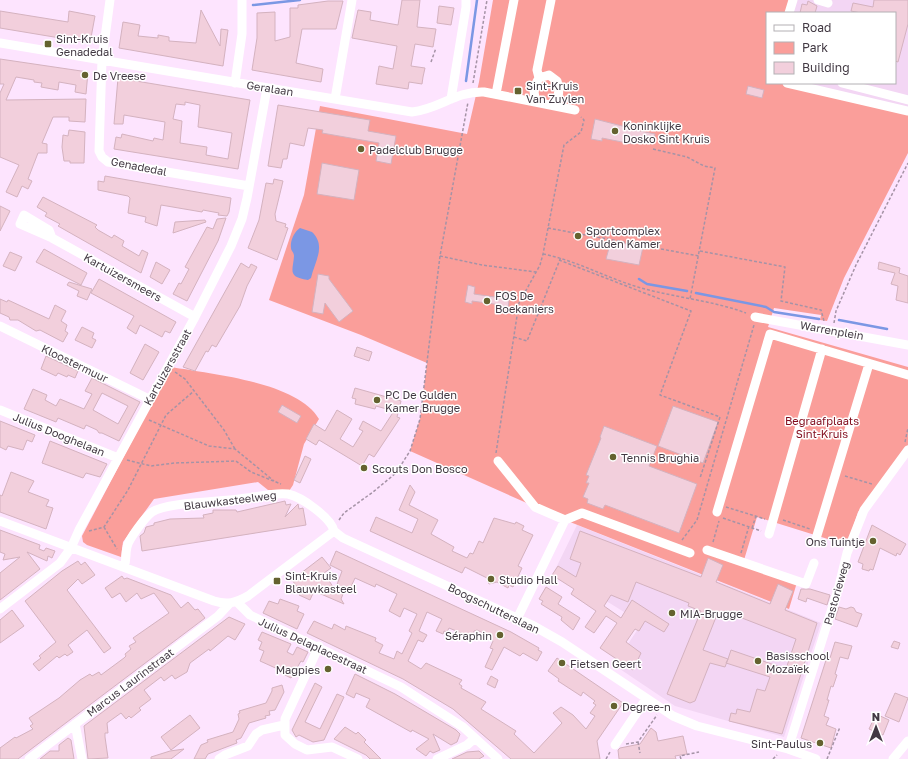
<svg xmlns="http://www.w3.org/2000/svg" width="908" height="759" viewBox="0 0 908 759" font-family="'Golos Text',sans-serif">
<rect width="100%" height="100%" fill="#fde4fe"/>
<path fill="#f3d6f4" d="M789 0H908V114L785 83H895V13H785Z
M577 525 821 623 784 737 675 706 614 665 642 623 590 591 583 602 571 594 578 583 555 570Z"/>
<path fill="#fa9e9a" d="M493 0H789L785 13H767V83H785L908 114V153L844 278 827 321 820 320 821 315 774 308 768 327 908 367V445L858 512 847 545 757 517 744 560 798 579 789 609 565 520 410 451 420 419 427 363 361 335 269 300 304 195 320 106 467 134 479 82Z
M171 367C211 374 298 382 319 419L304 444 293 485 289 491 268 490 258 482 154 499 123 542 121 557 87 545 83 542 82 536Z"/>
<path fill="#7b97e4" d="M300 228 312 232C327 246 314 263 311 278L308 280C287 277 293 271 294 256 294 252 291 251 291 248 290 241 294 232 300 228Z"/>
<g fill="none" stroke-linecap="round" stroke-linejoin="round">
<path stroke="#7b97e4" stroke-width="2.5" d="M253 5 300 0
M466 81 477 0
M639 279 647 284 687 291
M696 293 766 307 774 312 819 319
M839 320 887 329"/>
</g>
<path fill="#f2cfdc" stroke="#d4b2bf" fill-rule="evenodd" d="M402 0H420L417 27 436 29 433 47 415 44 411 66 425 68 423 77 422 84 409 82 408 89 376 84 379 66 393 69 397 46 352 38 358 10 371 12 370 20 398 25Z
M874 0H908V24L898 62 895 61V13H861L851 11 853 3 873 7Z
M328 1H343L336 29H302L296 63 323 69 321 82 252 70 257 38V13L275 12V41L290 37V8H298V5Z
M808 1 817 6 815 13H800L802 4 807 5Z
M439 6 454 8 451 25 437 23Z
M201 10 220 46 221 29 228 30 223 66 119 48 123 22 140 25 138 36 158 38V35L169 37V41L196 43Z
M0 11 68 22 69 11 95 16 90 43 0 28Z
M0 59 88 72 86 94 75 92 76 85 59 82 58 90 41 87 42 83 34 82V80L16 77 6 100 86 99 85 122 69 121V117H53L42 143 47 144V153H38L28 179 32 181 28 189 22 186 17 197 6 192 19 165 0 157V93L4 84H0Z
M118 78 250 100 238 169 114 149 116 137 121 138 122 134 153 141 154 138 163 140 165 122 124 115 123 124H114ZM185 102 200 105 198 127 232 133 228 159 206 155 207 147 180 143 182 121 173 119 176 104 185 105Z
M748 86 764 90 762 98 746 94Z
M278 105 370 120 368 131 396 136 391 164 376 161 379 143 322 133 323 130 308 128 304 146 290 143 287 159H283L281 168 268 166Z
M595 119 626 127 625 128 655 134 653 144 633 140 632 144 602 138V141L591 139Z
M69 130 85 132 84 163H70V161H64L62 147 63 135 68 136Z
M322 163 359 170 354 200 317 194Z
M105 176 231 198 229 212 227 216 218 215 219 213 203 210 202 212 161 205 157 226 145 222 146 217 128 213 130 198 128 196 98 190V181L104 182Z
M274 179 283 181 275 214 276 221 286 224 285 227 288 228 277 260 248 248 259 220 266 183 273 184Z
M43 197 97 225 95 227 98 230 112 238 114 235 124 241 122 246 139 256 142 250 148 253 141 273 58 226 60 224 45 216 47 213 37 207Z
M0 206 10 211 0 231Z
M226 218 218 241 187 301 173 294 179 283 181 284 189 269 185 267 207 227 213 229 217 219Z
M205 220 206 222 173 233 175 222Z
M611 241 643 247 639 265 606 259Z
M44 249 87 273 81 285 36 262Z
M10 252 22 257 15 271 3 266Z
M156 262 170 270 162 284 150 277Z
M879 262 900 268 899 273 908 276V303L896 300 898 286 891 284 895 273 878 269Z
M241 263 249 268 251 264 257 267 247 286 240 306 216 347 212 345 208 352 206 351 195 371 183 367Z
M318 274 329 276V279L353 311 339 322 325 303 323 314 312 312Z
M99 279 176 322 170 333 165 331 162 337 140 325 136 334 127 328 134 316 91 293Z
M69 282 92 289 87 300 77 296 79 291 67 285Z
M468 285 475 287 474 294 502 298 503 291 510 292 508 309 501 308V305L472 301V304L465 302Z
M0 299 7 302 8 300 49 319 55 305 66 311 61 321 67 325 65 331 68 333 63 342 40 330 36 331 18 320H10L9 317 0 313Z
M82 327 94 333 92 338 96 340 92 348 75 340Z
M145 344 159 352 143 380 130 373Z
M357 347 372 352 369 361 354 356Z
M46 356 78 371 75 378 68 375 67 377 58 373 56 376 41 369Z
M92 378 140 402 119 441 102 433H99L97 430 86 425 84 429 58 418 56 422 24 409 33 389 47 395 45 400 56 406 60 399 84 409 92 394 85 391ZM102 393 128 406 118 424 93 410Z
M355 388 401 401 397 417 400 418 374 457 369 454 362 466 319 440 316 445 306 439 314 424 325 431 337 410 352 419 340 439 353 447 363 431 359 429 363 421 381 431 394 411 376 406 375 409 355 404 356 399 352 398Z
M282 405 301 416 297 423 278 412Z
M673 406 718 422 703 463 658 446Z
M0 421 35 435 32 442 27 440 23 450 8 446 6 450 0 447Z
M604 426 657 446 649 466 697 484 679 533 605 505 603 509 587 503 588 499 583 497 589 483H586L589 476 586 475 601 438 600 437Z
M50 441 107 464 100 477 86 473 83 478 42 463Z
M305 456 311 459 300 483 294 480Z
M11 472 34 481 28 492 49 500 46 506 53 508 46 529 0 512V495L2 496Z
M410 485 415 492 409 505 438 520 431 534 454 547 452 551 467 558 470 553 473 554 479 541 483 543 494 518 515 524 516 522 524 526 522 530 533 535 518 566 522 568 513 587 509 585 508 588 497 582 489 584 487 578 465 567 462 573 370 531 376 517 412 533 418 519 399 510Z
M285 501 286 505 291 504 285 517 298 504 299 509 303 508 306 525 142 551 140 536 144 533 146 527 154 525V523L170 519 204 518 203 515 213 513V510H236L237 512Z
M872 525 906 544 900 555 897 553 896 556 880 548 873 570 870 569 869 571 862 569 863 564 858 562Z
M0 530 40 545 39 549 44 551 46 548 55 551 52 558 48 556 47 561 27 552 40 569 0 600V573L20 557 3 560 5 554 0 552Z
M580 531 701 577 708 558 723 565 716 582 770 604 778 584 793 591 785 610 817 623 782 734 729 721 731 713 736 714 737 709 750 712 757 689 765 691 770 677 726 663 728 659 725 667 710 663 695 701 690 703 667 694 701 611 688 606 689 603 636 582 628 602 611 595 604 606 621 618 632 600 669 624 664 632 645 621 639 631 635 629 626 642 641 653 633 670 600 648 617 623 606 616 594 633 585 627 596 611 571 594 574 589 552 575 558 566 576 577 581 563 570 559ZM724 611 796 639 786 669 731 650 728 659 703 650 718 612 723 614Z
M336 551 511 632 539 648 538 650 542 652 537 661 523 653 520 656 504 647 492 670 485 667 493 649 490 648 493 641 490 639 491 637 477 630 474 631 471 637 449 628 447 632 444 631 443 634 436 631 442 619 427 612 419 631 427 635 423 642 418 640 408 661 421 669 426 663 462 680 459 684 462 686 461 688 486 702 481 709 516 731 514 734 534 753 562 723 553 713 561 707 573 715 586 729 595 716 590 713 596 705 593 703 595 701 583 692 581 696 558 681 559 679 548 671 557 658 623 703 597 741 600 759H511L453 709 403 679 307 633 314 621 332 629 334 624 345 630 346 626 376 638 375 641 383 645 379 653 394 659 397 651 402 654 412 633 409 631 417 614 404 608 400 617 389 611 397 594 376 584 375 587 355 578 349 591 345 589 341 599 344 604 314 591 310 600 299 595 301 592 292 580 322 557 331 568 324 573 335 590 342 571 330 565Z
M78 561 81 565 85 562 95 575 82 584 78 579 67 590 111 648 104 653 87 630 68 645 73 652 67 656 65 654 59 658 57 656 39 671 33 664 41 658 39 656 56 642 25 601 62 571Z
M122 576 124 579 127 578 171 595 181 608 188 602 195 610 198 609 205 618 18 759H0V748L15 737 16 738 33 729 30 726 33 724 29 718 59 698 80 680 90 674 92 676 99 672 101 675 124 658 126 656 125 654 131 649 129 646 136 642 133 638 169 613 154 593 141 599 137 593 126 602 120 593 112 598 105 588Z
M546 587 562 597 558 604 580 618 573 630 561 620 562 617 541 604 543 601 539 599Z
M801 589H810L830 595 827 605 807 598 806 602 798 599Z
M280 599 299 606 297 611 304 614 297 629 263 613 269 601 278 604Z
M839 607 846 609 851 607 854 608 856 612 862 614 857 627 835 619Z
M12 610 24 626 0 643V620Z
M229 617 245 624 235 640 228 636 210 651 209 649 190 663 187 672 175 679 172 675 164 681 161 677 144 690 151 699 139 708 141 710 131 718 129 716 126 719 121 713 107 723 108 733H105V737L108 758 88 759 84 726Z
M262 632 291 644 287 652 293 655 297 647 308 652 303 662 301 661 291 678 279 672 280 670 260 661 264 651 259 649 262 642 258 640Z
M894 641 900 643 898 649 891 647Z
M835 642 852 646 848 659 840 657 835 674 837 675 833 687 831 686 827 700H829L824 716 829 718 826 725 836 729 831 748 801 738 827 657 830 658Z
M355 674 395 694 456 730 460 734 457 742 451 745 433 734 440 750 433 753 430 751 426 756 416 749 429 739 412 730 411 732 366 707 370 699 356 693 354 698 346 694Z
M491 676 498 680 495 688 487 684Z
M315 683 322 687 305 722 320 729 337 694 344 697 324 740 313 742 299 735 296 737 292 730Z
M282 685 284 692 275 710 269 711 270 715 265 716 266 718 249 723 241 738 236 740 237 743 208 754 205 759H194L201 745 208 742 207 740 233 732 239 719 238 714 240 713 239 711 266 703 272 691V688Z
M895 693 908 698 899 722 885 716Z
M876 714 889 720 883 735 869 729Z
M190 715 200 728 171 750 161 737Z
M345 727 356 734 358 732 366 740 364 742 381 759H370L366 755 334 739Z
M651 728 656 732 658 741 683 736 687 754 675 756 676 759H619L618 750 620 748 640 744Z
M68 738 71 740 74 759H40L50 751H59V745Z
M184 749 171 759H151V757L170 751Z
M479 751 484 756 479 759H452L467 752Z"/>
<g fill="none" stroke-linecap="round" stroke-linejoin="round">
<path stroke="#a593a6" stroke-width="1.5" stroke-dasharray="3 2" stroke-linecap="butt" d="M431 62 436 48
M473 83 487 0
M653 149 687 157 704 166 715 168 690 299
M548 228 699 256
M700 251 785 267 781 301 821 310 824 321
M543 254C579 261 610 280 645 289 679 298 714 301 746 313
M440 256 482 265 536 272
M559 260 691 311 660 395 720 417 700 478
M834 323 836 311 856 265 908 163
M514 337 527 341 561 257
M175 372 185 379 224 430 235 449
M149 420 209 446 235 449 274 481
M905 442 908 428
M496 453 519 303 540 265 543 254 564 145 581 132 584 120 581 117
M127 460 151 466 175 463 236 461 251 472 281 484
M845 476 872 484
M726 507 765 519
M723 518 761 531
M339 520 344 513 373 492 396 473 410 451 420 419 440 256 468 102
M783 520 810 529
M104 527 117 549
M752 528 756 516
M89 531 104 527 128 490 166 415 194 391
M682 540 697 520 754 325
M713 542 719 521
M741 553 749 526
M638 742 640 753
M626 744 638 742 657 715
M606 759 610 752
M681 759 680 756 699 752
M773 759 777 755
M827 759 840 727"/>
<path stroke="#fff" stroke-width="9" d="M110 0 102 60 99 151 102 157 108 162 249 186
M818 0 828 3
M789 13 793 0
M0 43 412 112C440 109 455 91 484 92L575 110
M539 78 537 70 551 0
M235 83 242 34V0
M787 83 908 111
M842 83 908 100
M496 94 514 0
M335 99 352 0
M451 99 466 7V0
M537 102C532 94 534 86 539 78L549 75 557 81C560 90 560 100 550 105
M52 238 20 224 24 215 49 230 52 238 195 317
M755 317 908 345
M0 326 149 399
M0 410 118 458
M498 461 535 507 565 520 518 617
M717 512 770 334 908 375
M565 520 582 513 690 553
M0 521 214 601C227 605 236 603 248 596L334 531
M334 531 343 538 532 625 562 642 673 716 697 726 788 749 816 759
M769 534 822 349
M815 542 869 364
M707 550 806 584 814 563
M124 567C127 559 125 555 127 547 128 540 146 516 152 512 167 502 220 502 239 499 255 498 272 492 288 494 302 497 331 518 334 531
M237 602 250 615 401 687 463 727 498 759
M0 609 60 563 71 548 79 530 195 317 231 246 242 219 247 198 267 88
M319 646 285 719V735L295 744 307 750 332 747 358 759
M75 724 82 759
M615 745 646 699
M788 749 839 586 847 553 864 510 908 450
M29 759 218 616 230 603
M219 759 225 755 248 746 256 734 262 730 284 725
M437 759 467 745 475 738
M893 759 908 741"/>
</g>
<g fill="#64622f" stroke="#fff" stroke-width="1.5">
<rect x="44" y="40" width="8" height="8" rx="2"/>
<circle cx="85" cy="75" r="4"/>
<rect x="514" y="87" width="8" height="8" rx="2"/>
<circle cx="615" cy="131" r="4"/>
<circle cx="361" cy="149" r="4"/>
<circle cx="578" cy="236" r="4"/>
<circle cx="487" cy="301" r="4"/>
<circle cx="377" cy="400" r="4"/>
<circle cx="613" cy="457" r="4"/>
<circle cx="364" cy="468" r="4"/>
<circle cx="873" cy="541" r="4"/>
<circle cx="491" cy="579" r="4"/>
<rect x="273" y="577" width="8" height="8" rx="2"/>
<circle cx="672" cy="613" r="4"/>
<circle cx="500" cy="635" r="4"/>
<circle cx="758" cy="661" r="4"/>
<circle cx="562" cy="663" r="4"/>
<circle cx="328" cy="669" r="4"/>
<circle cx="614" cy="706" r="4"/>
<circle cx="820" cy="743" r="4"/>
</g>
<g text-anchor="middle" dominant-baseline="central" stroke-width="3" stroke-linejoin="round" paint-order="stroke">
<g font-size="11" fill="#423943" stroke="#fff" text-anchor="start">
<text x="56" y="38">Sint-Kruis<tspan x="56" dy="13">Genadedal</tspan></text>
<text x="93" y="75">De Vreese</text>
<text x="526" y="85">Sint-Kruis<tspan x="526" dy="13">Van Zuylen</tspan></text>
<text x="623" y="125">Koninklijke<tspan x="623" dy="13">Dosko Sint Kruis</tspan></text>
<text x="369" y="149">Padelclub Brugge</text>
<text x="586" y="230">Sportcomplex<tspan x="586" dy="13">Gulden Kamer</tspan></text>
<text x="495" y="295">FOS De<tspan x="495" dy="13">Boekaniers</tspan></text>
<text x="385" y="394">PC De Gulden<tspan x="385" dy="13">Kamer Brugge</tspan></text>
<text x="621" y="457">Tennis Brughia</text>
<text x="372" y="468">Scouts Don Bosco</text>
<text x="865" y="541" text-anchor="end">Ons Tuintje</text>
<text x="285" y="575">Sint-Kruis<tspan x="285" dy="13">Blauwkasteel</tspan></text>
<text x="499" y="579">Studio Hall</text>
<text x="680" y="613">MIA-Brugge</text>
<text x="492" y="635" text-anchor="end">Séraphin</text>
<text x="766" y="655">Basisschool<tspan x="766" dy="13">Mozaïek</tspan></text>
<text x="570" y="663">Fietsen Geert</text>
<text x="320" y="669" text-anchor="end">Magpies</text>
<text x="622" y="706">Degree-n</text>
<text x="812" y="743" text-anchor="end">Sint-Paulus</text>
</g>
<g font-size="11" fill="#423943" stroke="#fff">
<text transform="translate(270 88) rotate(9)">Geralaan</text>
<text transform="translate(139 166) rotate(11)">Genadedal</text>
<text transform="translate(123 277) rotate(29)">Kartuizersmeers</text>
<text transform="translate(832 330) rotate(10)">Warrenplein</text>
<text transform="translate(75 363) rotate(26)">Kloostermuur</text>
<text transform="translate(167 367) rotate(-61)">Kartuizersstraat</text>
<text transform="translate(59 434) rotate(22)">Julius Dooghelaan</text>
<text transform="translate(230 500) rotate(-7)">Blauwkasteelweg</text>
<text transform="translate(836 593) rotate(-74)">Pastorieweg</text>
<text transform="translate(494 608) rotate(26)">Boogschutterslaan</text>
<text transform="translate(313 645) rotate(25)">Julius Delaplacestraat</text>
<text transform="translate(130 682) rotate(-37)">Marcus Laurinstraat</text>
</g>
<g font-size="11" fill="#810b1c" stroke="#fff">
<text x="822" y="420">Begraafplaats<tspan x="822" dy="13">Sint-Kruis</tspan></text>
</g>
</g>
<rect x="766" y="12" width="130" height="72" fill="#ffffff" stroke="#b3b0b4"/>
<rect x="774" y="25" width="20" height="6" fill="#ffffff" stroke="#b3b0b4"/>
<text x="802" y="32" font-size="12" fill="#423943">Road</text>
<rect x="774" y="42" width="20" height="12" fill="#fa9e9a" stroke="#b3b0b4"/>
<text x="802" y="52" font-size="12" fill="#423943">Park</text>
<rect x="774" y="62" width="20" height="12" fill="#f2cfdc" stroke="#b3b0b4"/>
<text x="802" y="72" font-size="12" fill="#423943">Building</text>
<g transform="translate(876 727)" stroke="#ffffff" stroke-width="3" paint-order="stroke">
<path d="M0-3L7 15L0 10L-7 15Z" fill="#423943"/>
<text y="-6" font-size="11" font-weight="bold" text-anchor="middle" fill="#423943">N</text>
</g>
</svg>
